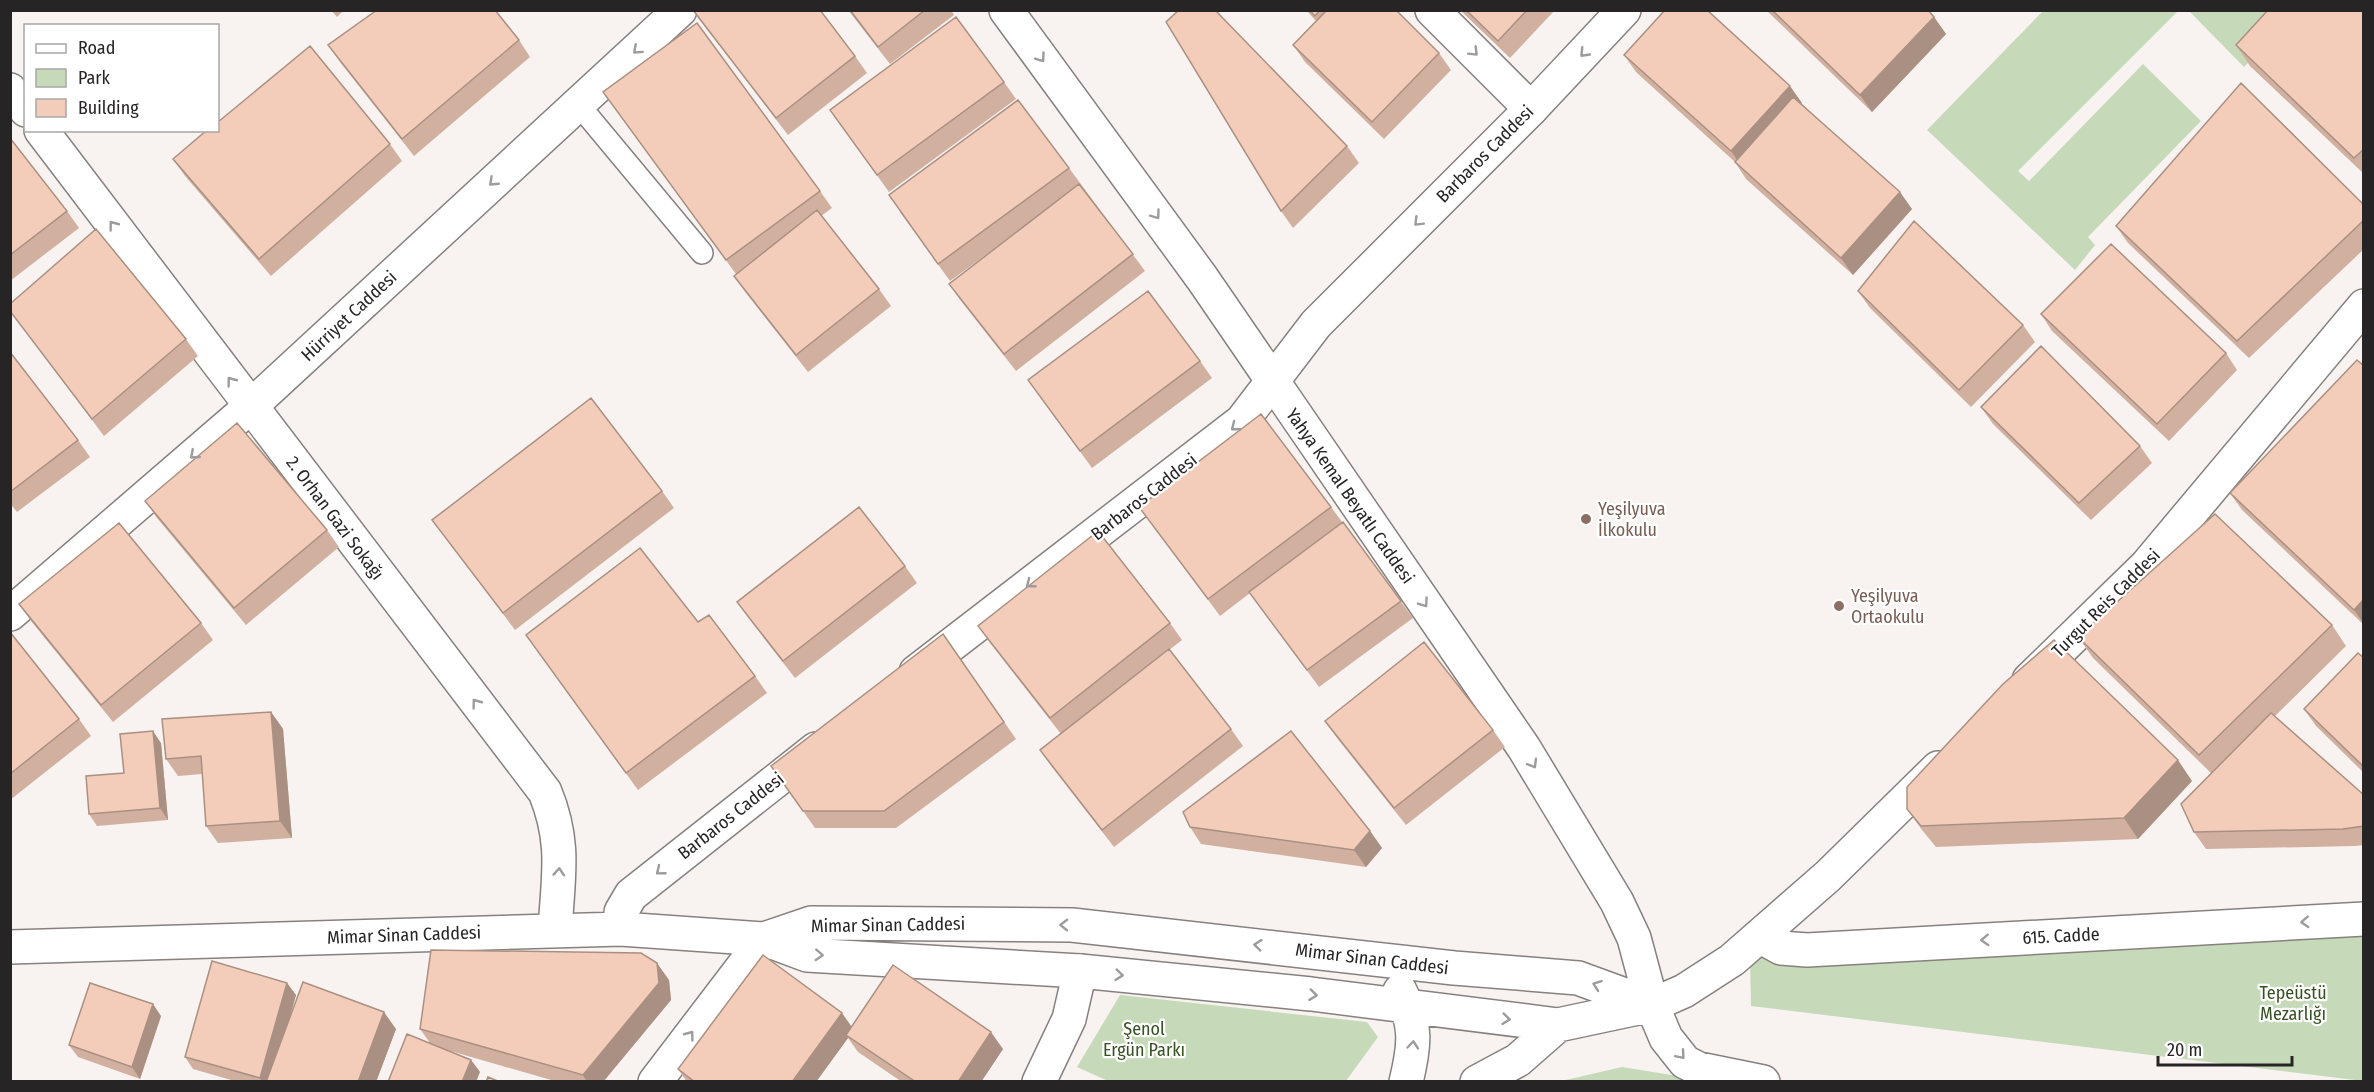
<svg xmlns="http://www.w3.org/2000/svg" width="2374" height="1092" viewBox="0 0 2374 1092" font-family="'Fira Sans Condensed',sans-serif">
<rect width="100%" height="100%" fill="#f8f3f0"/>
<path fill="#c6daba" d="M2044 10 2178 11 2018 171 2029 181 2143 64 2201 121 2088 237 2095 245 2075 270 1927 130Z
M2188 10 2300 11 2244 67Z
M2363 930V1081L1751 1006 1750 955Z
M1120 995 1367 1022 1378 1037 1346 1081H1108L1077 1067Z
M1622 1067 1709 1081 1557 1082Z"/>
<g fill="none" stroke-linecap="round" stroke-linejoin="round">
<g stroke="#86817f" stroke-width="24">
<path id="service" d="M578 104 702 253"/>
</g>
<g stroke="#86817f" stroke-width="36">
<path id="minor" d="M1432 10 1531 109
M10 90 26 110
M41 130 545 792C566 843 558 877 555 930
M1761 937 1781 948 1807 950 2364 919
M655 1082 764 939
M1039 1082 1069 1019 1080 971"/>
</g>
<g stroke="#86817f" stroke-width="36">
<path id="tertiary" d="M1006 10 1202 278 1524 748 1617 902 1634 938 1652 1005 1666 1038 1685 1062 1699 1069 1763 1082
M10 614 250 407 680 10
M916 672 1242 421 1316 324 1531 109 1624 10
M2029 680 2146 566 2364 306
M621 929V912L631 895 816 749
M764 939 807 955 1080 971 1311 994 1558 1025 1652 1005 1684 991 1732 960 1828 876 1938 768
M10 947 621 929 764 939 811 923 1072 925 1454 968 1578 978 1652 1005
M1400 991C1417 1025 1415 1045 1406 1082
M1477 1082 1518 1060 1558 1025"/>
</g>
<use href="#service" stroke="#fff" stroke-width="21"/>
<use href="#minor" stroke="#fff" stroke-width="33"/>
<use href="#tertiary" stroke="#fff" stroke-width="33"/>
</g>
<path fill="#d1b0a0" d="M331 10H344L337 17Z
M692 10H820L855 56 867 73 788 135Z
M848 10H951L954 15 890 64Z
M1306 10H1396L1439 53 1451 70 1384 139 1305 62 1293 45 1316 21Z
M1460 10H1555L1510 58Z
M1766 10H1928L1934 17 1946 34 1872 112Z
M2364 10V174L2250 66 2236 45Z
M519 40 530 57 414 156 340 62 328 45Z
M1624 55 1802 103H1801L1912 209 1853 275 1746 179 1735 162 1636 72Z
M1004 82 1016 99 889 192 830 110Z
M603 92 820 191 832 208 821 216 879 289 891 306 808 372 746 293 734 276 736 274Z
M10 138 67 211 79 228 10 281Z
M390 144 402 161 271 276 185 176 173 159Z
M1347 146 1359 163 1293 228 1281 211Z
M1069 168 1145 271 1016 371 961 301 949 284 1020 230 950 281 900 212Z
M2364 205V249L2249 358 2128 243 2116 226Z
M1858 291 2023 325 2035 342 1971 407 1870 308Z
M10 311 186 339 198 356 104 436Z
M2041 314 2226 353 2237 370 2169 441 2052 331Z
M10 352 78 440 90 457 17 512 10 503Z
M1200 361 1212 378 1092 468 1028 380Z
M2364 366V625L2242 510 2230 493Z
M1981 407 2140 446 2152 463 2091 520 1993 424Z
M662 491 674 508 515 630 432 520Z
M145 501 327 530 339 547 246 625 157 518Z
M1139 507H1331L1413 618 1319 687 1250 593 1220 616Z
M905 566 917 583 795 678 749 619 737 602Z
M19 604 201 623 213 640 113 722 31 621Z
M698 622 755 676 767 693 638 790 538 652Z
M1170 623 1182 640 1169 650 1231 729 1243 746 1114 847 1052 767 1040 750 1061 734 990 643 978 626Z
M2332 625 2346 646 2275 716 2364 795V845L2355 846 2206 849 2194 832 2211 773 2093 658 2078 637Z
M10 632 79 719 91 736 10 800Z
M943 634 1016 739 896 828H815L771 766Z
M2364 658V773L2316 726 2304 709Z
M271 712 283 729 292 838 218 843 206 826 202 774 178 776 166 759Z
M1325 721 1493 730 1505 747 1406 825 1337 738Z
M161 743 168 820 97 826 89 814Z
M2192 781 2138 839 1936 847 1922 830 1907 809Z
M1190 827 1370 831 1382 848 1366 867 1201 844Z
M669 980 671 1000 603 1082H558L447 1050 471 1060 480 1072 430 1043 420 1029Z
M287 983 296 995 289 1020 396 1029 376 1082H238L193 1069 185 1057Z
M161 1016 140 1079 78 1057 69 1045Z
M851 1027 1003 1049 981 1082H902L858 1052 848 1038 816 1082H687L678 1069Z"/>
<path fill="#aa9082" d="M1934 17 1946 34 1872 112 1860 95Z
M1790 86 1802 103 1743 168 1731 151Z
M1900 192 1912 209 1853 275 1841 258Z
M2364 599V624L2354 610Z
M271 712 283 729 292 838 280 821Z
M153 731 161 743 168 820 160 808Z
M2178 760 2192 781 2138 839 2124 818Z
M1370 831 1382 848 1366 867 1354 850Z
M657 963 669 980 671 1000 603 1082H587L583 1075Z
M287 983 296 995 271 1082H262L260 1078Z
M153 1004 161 1016 140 1079 132 1067Z
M384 1012 396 1029 376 1082H358Z
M842 1013 854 1030 846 1035 848 1038 816 1082H792Z
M991 1032 1003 1049 981 1082H958Z
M471 1060 480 1072 476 1082H462Z"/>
<path fill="#f3cdba" stroke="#aa9082" stroke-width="1.5" d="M377 10H495L519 40 402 139 328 45Z
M693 10H820L855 56 776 118Z
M850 10H925L878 47Z
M1179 10H1215L1347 146 1281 211 1166 22Z
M1309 10H1320L1315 16Z
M1327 10H1396L1439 53 1372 122 1293 45Z
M1466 10H1527L1498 41Z
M1665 10H1707L1790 86 1731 151 1624 55Z
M1772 10H1928L1934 17 1860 95Z
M2268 10H2364V149L2354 158 2236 45Z
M956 17 1004 82 877 175 830 110Z
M697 23 820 191 726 260 603 92Z
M310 46 390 144 259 259 173 159 207 130H218V122Z
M2241 83 2364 205V220L2237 341 2116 226Z
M1793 97 1900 192 1841 258 1735 162Z
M1018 100 1069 168 938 264 889 195Z
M10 138 67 211 10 255Z
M1079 184 1133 254 1004 354 949 284Z
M817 210 879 289 796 355 734 276Z
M1914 221 2023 325 1959 390 1858 291Z
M96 229 186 339 92 419 10 311V304Z
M2111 244 2226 353 2157 424 2041 314Z
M1148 291 1200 361 1080 451 1028 380Z
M2041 346 2140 446 2079 503 1981 407Z
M10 352 78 440 10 492Z
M2357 360 2364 366V599L2354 610 2230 493Z
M591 398 662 491 503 613 432 520Z
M1261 414 1331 507 1208 599 1139 507Z
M237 423 327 530 234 608 145 501Z
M859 507 905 566 783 661 737 602Z
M2215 514 2332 625 2199 755 2078 637Z
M1343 522 1401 601 1307 670 1249 592Z
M119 523 201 623 101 705 19 604Z
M1098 531 1170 623 1050 718 978 626Z
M640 548 698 622 709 615 755 676 626 773 526 635Z
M10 632 79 719 10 774Z
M943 634 1004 722 884 811H803L771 766Z
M2054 640 2178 760 2124 818 1921 826 1907 809V787L2003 684Z
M1424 642 1493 730 1394 808 1325 721Z
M1169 649 1231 729 1102 830 1040 750Z
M2358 653 2364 658V767L2304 709Z
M271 712 280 821 206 826 201 756 166 759 162 719Z
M2271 713 2364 795V826L2343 829 2194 832 2181 804Z
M153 731 160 808 89 814 86 776 124 773 120 734Z
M1291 731 1370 831 1354 850 1190 827 1183 812Z
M431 950 641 953 657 963 659 983 583 1075 420 1029Z
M763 955 842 1013 792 1082H695L678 1069Z
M212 961 287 983 260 1078 185 1057Z
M893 965 991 1032 958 1082H916L846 1035Z
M303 982 384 1012 358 1082H266Z
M90 983 153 1004 132 1067 69 1045Z
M407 1034 471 1060 462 1082H388Z
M488 1077 500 1082H486Z"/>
<defs><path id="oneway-chevron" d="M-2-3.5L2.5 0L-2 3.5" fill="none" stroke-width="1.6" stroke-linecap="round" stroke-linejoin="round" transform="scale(1.5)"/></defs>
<g stroke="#9d9c9c">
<use href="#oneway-chevron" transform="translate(637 50) rotate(138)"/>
<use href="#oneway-chevron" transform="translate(1474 52) rotate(45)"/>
<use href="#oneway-chevron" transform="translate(1584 53) rotate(134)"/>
<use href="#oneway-chevron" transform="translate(1041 58) rotate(54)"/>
<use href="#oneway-chevron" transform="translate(493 182) rotate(137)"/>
<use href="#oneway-chevron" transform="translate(1156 215) rotate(54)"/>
<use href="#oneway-chevron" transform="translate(1418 222) rotate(135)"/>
<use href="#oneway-chevron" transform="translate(113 225) rotate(-127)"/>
<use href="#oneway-chevron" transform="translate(231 381) rotate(-127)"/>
<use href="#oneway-chevron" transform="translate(1235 427) rotate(142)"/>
<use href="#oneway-chevron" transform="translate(194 455) rotate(139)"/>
<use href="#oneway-chevron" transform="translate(1030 584) rotate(142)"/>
<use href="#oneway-chevron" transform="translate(1424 603) rotate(55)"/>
<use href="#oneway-chevron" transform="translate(476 703) rotate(-127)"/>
<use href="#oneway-chevron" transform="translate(1533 764) rotate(59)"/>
<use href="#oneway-chevron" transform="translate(660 871) rotate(141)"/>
<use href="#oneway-chevron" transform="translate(559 872) rotate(-86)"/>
<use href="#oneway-chevron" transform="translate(2305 922) rotate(177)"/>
<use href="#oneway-chevron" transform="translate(1064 925) rotate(-179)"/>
<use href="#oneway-chevron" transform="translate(1985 940) rotate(177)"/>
<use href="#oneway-chevron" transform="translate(1258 945) rotate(-174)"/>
<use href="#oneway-chevron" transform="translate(819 955) rotate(3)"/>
<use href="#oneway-chevron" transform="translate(1119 975) rotate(6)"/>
<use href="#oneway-chevron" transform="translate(1597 985) rotate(-160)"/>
<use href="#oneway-chevron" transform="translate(1313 995) rotate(7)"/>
<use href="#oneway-chevron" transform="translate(1506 1019) rotate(6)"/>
<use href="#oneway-chevron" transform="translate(690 1035) rotate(-53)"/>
<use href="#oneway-chevron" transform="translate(1413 1045) rotate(-85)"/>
<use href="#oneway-chevron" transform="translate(1681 1055) rotate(49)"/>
</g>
<g fill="#8d6e63" stroke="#fff" stroke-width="2">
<circle cx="1586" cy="519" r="6"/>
<circle cx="1839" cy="606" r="6"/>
</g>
<g text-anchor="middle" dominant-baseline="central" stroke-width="4.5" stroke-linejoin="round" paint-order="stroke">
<g font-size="18" fill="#262424" stroke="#fff">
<text transform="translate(1485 154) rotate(-45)">Barbaros Caddesi</text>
<text transform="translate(349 316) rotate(-43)">Hürriyet Caddesi</text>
<text transform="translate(1350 496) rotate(55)">Yahya Kemal Beyatlı Caddesi</text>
<text transform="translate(1144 497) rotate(-38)">Barbaros Caddesi</text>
<text transform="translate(335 518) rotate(53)">2. Orhan Gazi Sokağı</text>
<text transform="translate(2106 603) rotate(-45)">Turgut Reis Caddesi</text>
<text transform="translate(731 816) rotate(-38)">Barbaros Caddesi</text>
<text transform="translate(888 925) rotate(-1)">Mimar Sinan Caddesi</text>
<text transform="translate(404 935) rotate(-2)">Mimar Sinan Caddesi</text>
<text transform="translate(2061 936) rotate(-3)">615. Cadde</text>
<text transform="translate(1372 959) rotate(7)">Mimar Sinan Caddesi</text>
</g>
<g font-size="18" fill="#785e54" stroke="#fff" text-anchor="start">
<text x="1598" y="509">Yeşilyuva<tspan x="1598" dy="21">İlkokulu</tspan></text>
<text x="1851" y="596">Yeşilyuva<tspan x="1851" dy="21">Ortaokulu</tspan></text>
</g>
<g font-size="18" fill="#375222" stroke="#fff">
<text x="2293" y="993">Tepeüstü<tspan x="2293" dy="21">Mezarlığı</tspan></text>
<text x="1144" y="1029">Şenol<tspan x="1144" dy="21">Ergün Parkı</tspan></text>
</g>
</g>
<rect width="2374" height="1092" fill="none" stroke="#262424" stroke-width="24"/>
<rect x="24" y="24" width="195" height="108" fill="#ffffff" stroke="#a8a7a7" stroke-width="1.5"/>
<rect x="36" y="44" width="30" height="9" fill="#ffffff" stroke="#a8a7a7" stroke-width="1.5"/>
<text x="78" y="54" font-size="18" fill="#262424">Road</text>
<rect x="36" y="69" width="30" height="18" fill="#c6daba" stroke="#a8a7a7" stroke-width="1.5"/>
<text x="78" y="84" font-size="18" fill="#262424">Park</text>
<rect x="36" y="99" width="30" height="18" fill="#f3cdba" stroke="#a8a7a7" stroke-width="1.5"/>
<text x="78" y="114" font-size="18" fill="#262424">Building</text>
<path d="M2158 1056v9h134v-9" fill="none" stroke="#262424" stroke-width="3"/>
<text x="2167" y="1056" font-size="18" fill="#262424" stroke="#ffffff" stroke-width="4.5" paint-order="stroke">20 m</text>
</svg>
